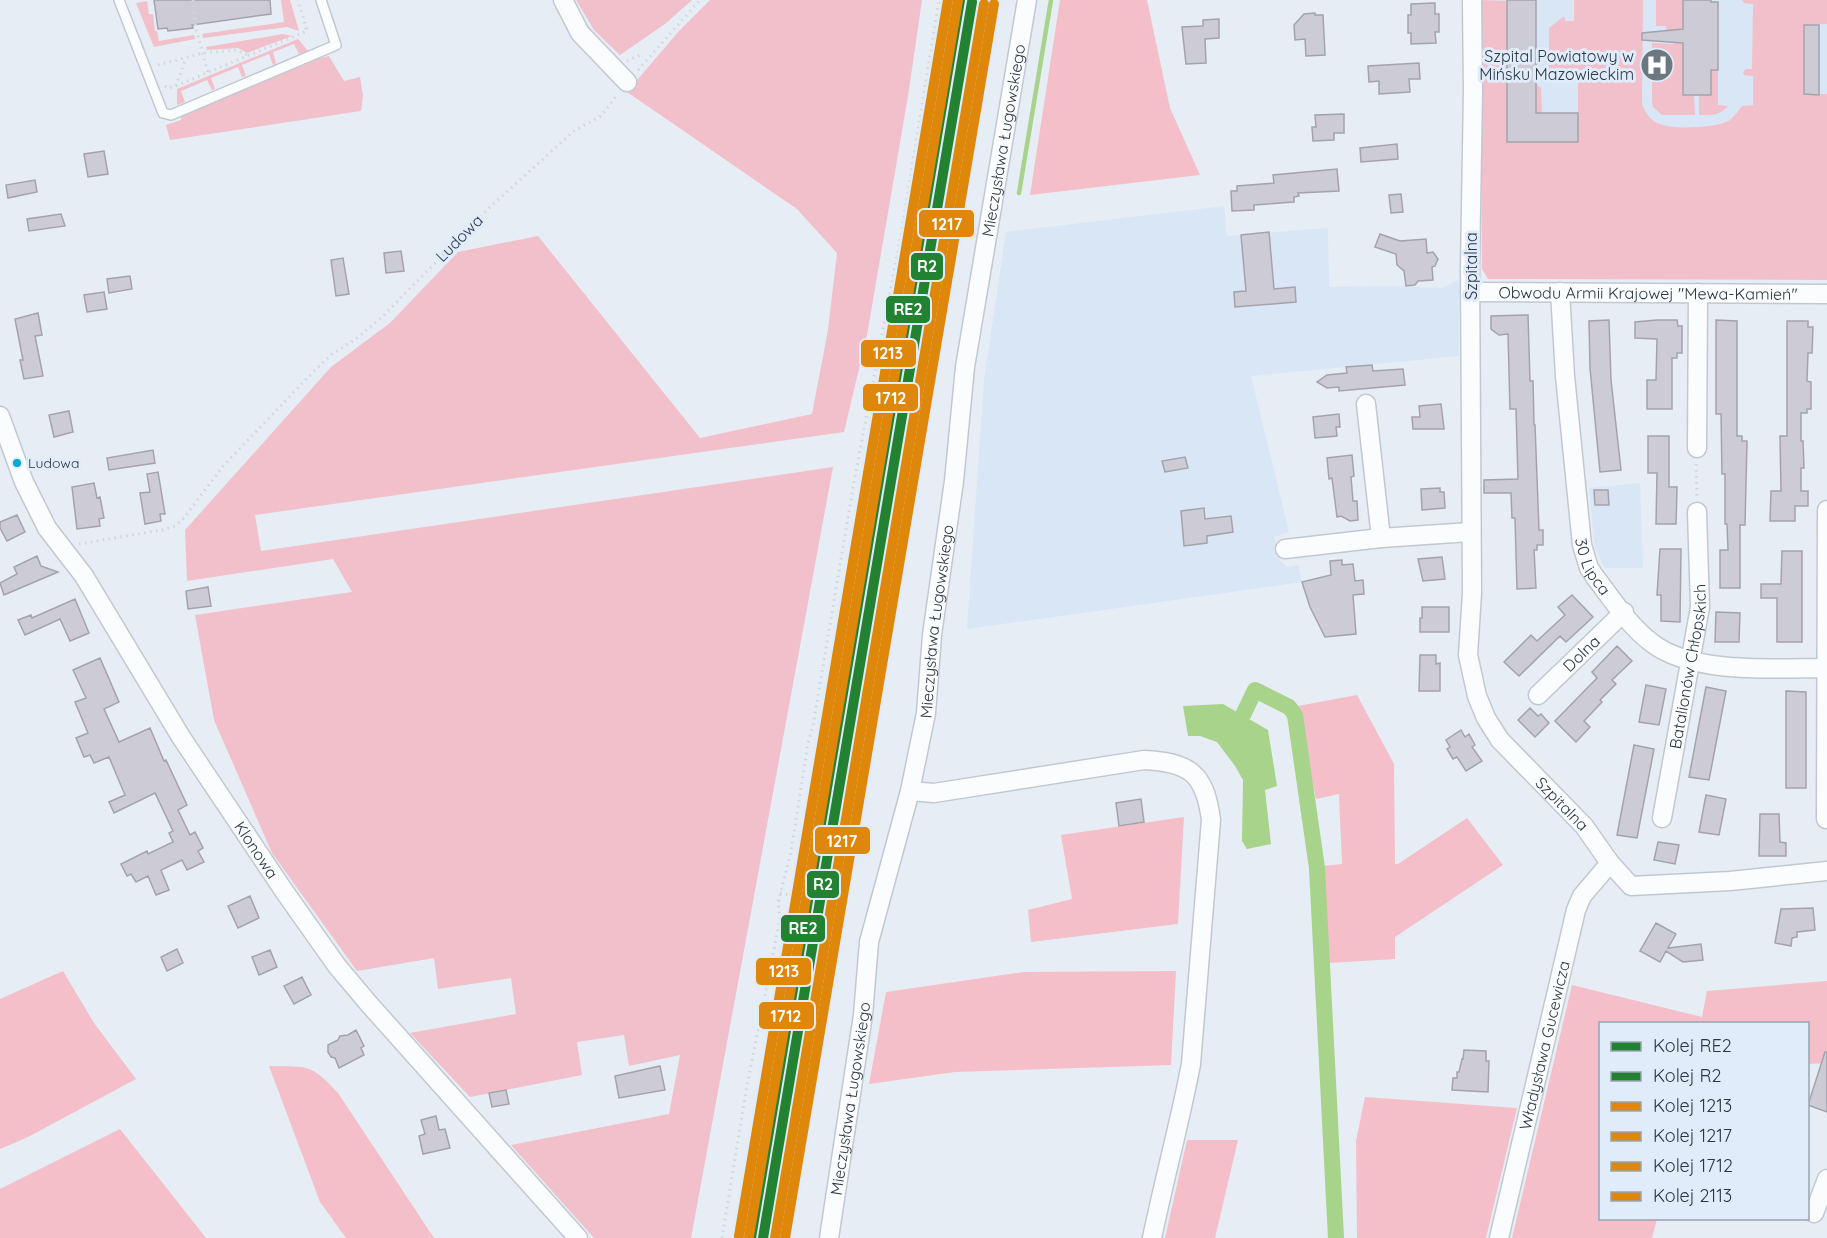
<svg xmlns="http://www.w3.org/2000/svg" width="1827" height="1238" viewBox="0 0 1827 1238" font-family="Quicksand,sans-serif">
<rect width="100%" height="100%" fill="#e6edf4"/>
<path fill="#d8e6f6" d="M1486 0H1827V145L1498 151Z
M1224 206 1227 236 1328 228 1329 287 1390 286 1442 288 1459 280V356L1251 376 1289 532 1274 537 1280 561 1288 567 1298 565 1302 582 967 629 984 380 1006 232Z
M1640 483 1643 568H1605L1595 548 1589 488Z"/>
<path fill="#f1c0ca" d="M281 0H290L299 31 287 27 203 38 202 34 284 22Z
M576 0H692L665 24 620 55 594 30Z
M710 0H922L908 96 867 335 844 432 255 515 261 551 833 467 691 1238H594L511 1145 669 1114 680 1055 629 1066 624 1035 577 1042 582 1075 470 1097 410 1033 516 1014 511 978 438 989 434 958 357 971 272 853 214 720 195 615 352 592 333 559 187 581 185 530 331 367 390 323 458 252 538 236 700 438 812 414 828 330 837 253 797 209 627 92 679 31Z
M1480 0 1507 1 1536 102V84L1541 88 1542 113H1507V142H1578V79H1551L1549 77V28L1563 17H1565V21H1574V0H1643L1642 104C1645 113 1651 121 1660 124 1673 130 1718 128 1730 120 1735 116 1738 111 1742 106L1753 105V76L1744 75 1743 72 1746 69H1752L1753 4 1744 3 1742 0H1827V24L1804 25V94H1827V280L1488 279 1482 269Z
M1656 0H1683V32L1678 30 1667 31 1666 26H1656Z
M147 1 149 14H153L155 31H157L159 41 194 35 195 39 154 47 136 3Z
M283 34 292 36 247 53 238 48 207 50 206 47Z
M298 39 308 51 299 54 294 44 273 52 276 63 273 65 269 54 242 65 246 76 242 77 238 67 211 78 215 89 212 90 207 80 181 91 185 102 177 105V89Z
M1683 40V95H1694L1695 115H1662L1653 107 1652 101V43L1674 44 1675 42Z
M329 56 344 81 360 77 363 96 361 111 170 140 166 125 181 120V116L320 58Z
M1711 70H1718V105L1728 106C1719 116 1712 115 1699 115V95H1711Z"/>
<path fill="#f4bfc9" d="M1060 0H1147L1170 108 1200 175 1030 195Z
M1357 695 1394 764 1395 864H1398L1467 818 1503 865 1395 937V959L1328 963 1323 866 1342 864 1339 794 1316 799 1298 706Z
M1184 817 1178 924 1031 942 1028 910 1072 899 1061 835Z
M63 971 94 1023 136 1079 28 1137 0 1149V999Z
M1176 971 1171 1065 955 1072 869 1084 886 992 1024 972Z
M1827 981V1063L1808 1064V1024H1600V1218L1657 1219 1652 1238H1512L1572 985 1702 1017 1707 991Z
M269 1066C309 1067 310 1063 338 1093L434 1238H346L320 1202Z
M1365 1097 1517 1108 1486 1238H1357L1356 1141Z
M120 1129 206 1238H0V1189Z
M1187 1140H1238L1215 1238H1165Z"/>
<path fill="#a8d38a" d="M1223 704 1268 730 1277 786 1265 790 1271 844 1247 849 1242 841 1243 780 1235 766 1217 742 1200 736H1188L1183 706Z"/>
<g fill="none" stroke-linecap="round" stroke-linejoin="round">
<path stroke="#a8d38a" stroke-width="4.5" d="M1019 193 1051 0"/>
<path stroke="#a8d38a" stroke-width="16" d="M1243 715 1255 690 1289 707 1295 715 1317 868 1336 1238"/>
</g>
<path fill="#cdccd6" stroke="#a4a3ac" stroke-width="1.5" d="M154 0H270L271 14 192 25 193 28 168 31 167 28 158 29Z
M1507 0H1536V113H1578V142H1507Z
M1683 0H1711V2H1718V70H1711V95H1683V43L1642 40V33L1683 29Z
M1435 3V14H1439V32H1435L1436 43 1411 44V33H1408V15H1411V4Z
M1315 13V15H1323L1325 55 1306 56 1305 39 1295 40 1294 25 1304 14Z
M1219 19V38L1205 39 1206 63 1186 64 1182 27 1203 26V20Z
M1804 25H1819V95L1804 94Z
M1419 63 1420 79H1409L1410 92 1379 94V81L1369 82 1368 66Z
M1344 114V133H1334V140L1313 141 1312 127H1316L1315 115Z
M1397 144 1398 159 1361 162 1360 148Z
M104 151 108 174 88 177 84 154Z
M1337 169 1339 191 1298 193 1299 196 1294 197V202L1254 205V210L1232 211 1231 191H1237V186L1274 183 1273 175Z
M35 180 37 192 8 198 6 185Z
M1401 194 1403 212 1391 213 1389 195Z
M61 214 65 226 29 231 27 219Z
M1269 232 1274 289 1295 287 1296 302 1235 307 1234 292 1246 291 1241 235Z
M1380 234 1400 241 1426 239 1427 253 1433 252 1438 259 1435 266 1432 267 1433 280 1418 281 1415 285 1406 286 1404 271 1397 265 1396 254 1375 247Z
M401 251 404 271 386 273 384 253Z
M343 258 349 294 336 296 331 260Z
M130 276 132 289 109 293 107 279Z
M104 292 107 309 87 312 84 295Z
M38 313 42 335 35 336 43 376 24 379 20 360H23L15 319Z
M1528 315 1530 381H1533L1534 425H1535L1539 530H1543V545H1537V550H1534L1536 588 1517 589 1515 518H1512L1511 493H1484V480L1518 479 1516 409H1510L1508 334 1499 335 1491 329V316Z
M1609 320 1611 380 1621 470 1600 472 1590 368 1589 321Z
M1657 320H1677L1678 326H1682V353H1677V358H1672V409H1647V380H1656L1657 339 1635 338V322Z
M1716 320 1737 321V436H1742V441H1747L1745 525H1740V588H1720V550H1728L1727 524H1725V474H1722L1721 414H1716Z
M1787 321H1808V327H1813L1812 353H1808L1807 381 1811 382V409H1807V413H1801V441H1803L1804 468H1801V491H1808V506H1795V521H1770L1771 491H1781L1780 436H1787Z
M1372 365 1373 371 1403 369 1405 385 1339 391V387L1327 388 1317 382 1327 375 1347 373 1346 367Z
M1441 404 1444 429H1413L1412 417H1420L1419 406Z
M69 411 73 432 54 437 49 415Z
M1339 414 1340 427H1336L1337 436 1315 438 1313 417Z
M1648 436H1669V487H1677L1676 524H1656L1657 473H1648Z
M153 450 155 463 109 470 107 458Z
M1352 455 1354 476 1351 477 1353 501H1357L1358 520 1350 521 1341 516 1337 517 1332 478 1329 479 1327 458Z
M1185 457 1188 468 1165 472 1162 461Z
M158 472 165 514H160L161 521 145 524 140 493 150 492 147 474Z
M94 483 97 498 100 497 104 518 99 519 100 526 77 529 72 487Z
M1440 488V492H1444L1445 508 1422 510 1421 489Z
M1594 490H1608L1609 505H1595Z
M1204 508 1205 519 1231 516 1233 532 1207 536V543L1184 546 1181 511Z
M17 515 25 532 7 541 0 528V522Z
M1660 549H1681L1680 622 1661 621V595H1657Z
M1782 551H1802V642H1777V598H1761V584H1781Z
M37 556 41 566 58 572 4 595 0 583 17 574 14 567Z
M1442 557 1445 579 1423 581 1418 559Z
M1342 560V565L1353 564 1355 581 1363 580 1364 594 1353 595 1356 634 1325 637 1310 607 1302 582 1331 575 1330 561Z
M208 587 211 606 188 609 186 591Z
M1572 595 1593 617 1566 642 1560 636 1519 676 1504 662 1531 635 1537 641 1565 615 1558 607Z
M75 599 89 633 70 641 60 619 25 635 18 620 31 615 32 618Z
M1422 607H1449V632H1420V618H1422Z
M1716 612 1740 613 1739 642H1715Z
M1617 646 1632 661 1612 680 1616 684 1600 700 1602 702 1584 721 1590 727 1576 742 1555 721 1597 678 1592 672Z
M1420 655H1436V664L1440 663V691H1419Z
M100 658 119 702 104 709 119 742 150 728 164 761 166 760 187 805 178 810 190 835 195 832 203 848 198 851 204 862 187 870 182 860 161 870 169 890 156 895 148 876 136 882 131 874 127 876 121 864 147 851 148 854 173 842 169 833 173 831 155 793 114 813 109 802 125 795 109 757 94 763 90 755 84 757 76 738 88 733 75 702 86 698 73 670Z
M1646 685 1666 689 1659 725 1639 722Z
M1706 687 1726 691 1709 780 1689 777Z
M1786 691 1806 692V788H1786Z
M1530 708 1538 716 1541 714 1549 723 1535 737 1518 720Z
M1461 730 1465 737 1469 734 1475 745 1472 747 1482 761 1466 771 1457 757 1453 759 1447 749 1450 747 1446 740Z
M1634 745 1654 749 1637 838 1617 835Z
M1706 795 1726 799 1719 835 1699 832Z
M1141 799 1144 822 1119 826 1116 803Z
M1760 814H1779L1780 842 1786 843V856H1759Z
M1658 842 1679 845 1675 864 1654 860Z
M250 896 259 918 238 928 228 906Z
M1813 908 1815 930 1797 932V937L1792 938 1791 946 1775 943 1781 909Z
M1656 923 1676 934 1668 948 1701 944 1703 960 1683 962 1666 951 1660 962 1640 951Z
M177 949 183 963 167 971 161 957Z
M270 950 277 967 259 975 252 957Z
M302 977 311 995 294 1004 284 986Z
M356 1030 364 1046 361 1048 364 1055 339 1068 335 1058 331 1057 328 1052V1045L338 1040 340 1036 348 1035Z
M1464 1050 1486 1051V1061H1489L1488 1092 1452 1090 1453 1078H1457V1072H1459L1462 1059H1463Z
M1825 1052H1827V1112L1808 1105Z
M660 1066 665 1090 619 1098 615 1076Z
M506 1090 509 1104 492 1107 489 1093Z
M436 1116 439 1130 445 1129 450 1148 423 1154 419 1136 425 1134 421 1120Z"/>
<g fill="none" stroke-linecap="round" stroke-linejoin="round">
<g stroke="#c0c9d2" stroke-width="12">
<path id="service" d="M119 0 163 113 171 115 336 45 321 0"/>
</g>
<g stroke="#c0c9d2" stroke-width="21">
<g id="minor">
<path d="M563 0 580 33 627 82"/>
<path id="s1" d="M1472 0 1473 91 1470 267 1472 593 1468 655 1477 696 1486 718 1500 740 1584 826 1610 863 1631 886 1730 881 1827 871"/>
<path id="s2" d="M1470 292 1827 294"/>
<path id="s3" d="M1560 292 1565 376 1582 545 1589 568 1595 577C1612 599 1629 626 1652 643 1693 675 1777 668 1827 668"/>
<path d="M1366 404 1381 538"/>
<path id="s4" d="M0 416 24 482 47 528 84 576 181 737 284 891 337 966 369 1004 578 1238"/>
<path d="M1697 448 1698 293"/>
<path d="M1285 549 1381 538 1470 532"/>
<path id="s5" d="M1538 695 1624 612"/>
<path d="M910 791 934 793 1144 760C1189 762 1205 773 1211 820L1191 1064C1180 1122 1164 1180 1152 1238"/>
<path id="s6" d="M1662 818 1700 607 1697 512"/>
<path d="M1826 819 1827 510"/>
<path d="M1814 1213 1827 1179"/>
<path id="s7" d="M829 1238 863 1015 869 942 910 791 926 713 932 635 954 481 965 367 1027 0"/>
<path id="s8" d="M1499 1238 1576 910 1582 896 1610 863"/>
</g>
</g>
<path stroke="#d3d6d9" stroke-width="3" stroke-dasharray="1.5 4.5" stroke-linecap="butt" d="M193 0 196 29 208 73
M627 61 642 54
M158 65 203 53 237 50 249 56
M638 70 700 0
M165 86 167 88 173 87 307 31 298 0
M176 86 186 58
M1696 464 1697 497
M79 544 162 530 175 526 183 519 224 465 315 370 332 354 356 339 382 317 488 209 574 131 601 116 618 94
M780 893 795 896
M722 1238 746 1091 780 919 778 903 791 852 808 743 813 726 854 482 901 235 939 0"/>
<use href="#service" stroke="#fbfcfd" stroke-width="9"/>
<use href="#minor" stroke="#fbfcfd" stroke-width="18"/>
<g stroke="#e0ecfa" stroke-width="15">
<path id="rail-1" d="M751 1238 960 0"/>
</g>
<g stroke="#e0ecfa" stroke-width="15">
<path id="rail-2" d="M763 1238 972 2"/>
</g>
<g stroke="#e0ecfa" stroke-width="15">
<path id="rail-3" d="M739 1236 948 0"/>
</g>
<g stroke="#e0ecfa" stroke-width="15">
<path id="rail-4" d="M775 1238 984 4"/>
</g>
<g stroke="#e0ecfa" stroke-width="15">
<path id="rail-5" d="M749 1236 958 0"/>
</g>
<g stroke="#e0ecfa" stroke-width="15">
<path id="rail-6" d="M785 1238 994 4"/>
</g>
<use href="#rail-1" stroke="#238132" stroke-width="10"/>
<use href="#rail-2" stroke="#238132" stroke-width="10"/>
<use href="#rail-3" stroke="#df870a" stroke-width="10"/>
<use href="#rail-4" stroke="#df870a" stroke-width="10"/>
<use href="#rail-5" stroke="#df870a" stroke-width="10"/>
<use href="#rail-6" stroke="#df870a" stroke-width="10"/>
</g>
<defs>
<g id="hospital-disc" transform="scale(1.725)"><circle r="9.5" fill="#6c7782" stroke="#e0ecfa"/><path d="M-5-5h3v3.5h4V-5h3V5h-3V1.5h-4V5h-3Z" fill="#fff"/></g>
</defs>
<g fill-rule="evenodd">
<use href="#hospital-disc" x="1657" y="65"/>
</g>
<circle fill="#00a9ce" stroke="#e0ecfa" stroke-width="2" cx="17" cy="463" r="5"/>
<g text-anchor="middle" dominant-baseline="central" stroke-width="6" stroke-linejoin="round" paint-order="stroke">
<g font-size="14" fill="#2b3744" stroke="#e0ecfa" text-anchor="start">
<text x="28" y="463">Ludowa</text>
</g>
<g font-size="16" fill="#2b3744" stroke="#e0ecfa" text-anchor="end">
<text x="1634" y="56">Szpital Powiatowy w<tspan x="1634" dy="18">Mińsku Mazowieckim</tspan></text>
</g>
<g font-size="16" fill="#2b3744" stroke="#e0ecfa">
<text stroke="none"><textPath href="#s7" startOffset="1113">Mieczysława Ługowskiego</textPath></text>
<text transform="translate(459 238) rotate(-45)">Ludowa</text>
<text transform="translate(1471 266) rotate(-90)">Szpitalna</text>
<text stroke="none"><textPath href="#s2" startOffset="178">Obwodu Armii Krajowej "Mewa-Kamień"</textPath></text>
<text stroke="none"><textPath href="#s3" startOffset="278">30 Lipca</textPath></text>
<text stroke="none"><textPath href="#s7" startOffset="627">Mieczysława Ługowskiego</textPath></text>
<text stroke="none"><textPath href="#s5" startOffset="60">Dolna</textPath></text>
<text stroke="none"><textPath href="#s6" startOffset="154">Batalionów Chłopskich</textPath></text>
<text stroke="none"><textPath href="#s1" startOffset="836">Szpitalna</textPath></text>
<text stroke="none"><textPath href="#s4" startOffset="506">Klonowa</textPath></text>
<text stroke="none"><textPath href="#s8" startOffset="198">Władysława Gucewicza</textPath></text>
<text stroke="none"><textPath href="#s7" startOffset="141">Mieczysława Ługowskiego</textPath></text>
</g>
</g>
<g stroke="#e0ecfa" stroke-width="2">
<rect x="918" y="209" width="57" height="29" rx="6" fill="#df870a"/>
<rect x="910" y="252" width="34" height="29" rx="6" fill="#238132"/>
<rect x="885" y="295" width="46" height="29" rx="6" fill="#238132"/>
<rect x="860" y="339" width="57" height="29" rx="6" fill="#df870a"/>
<rect x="862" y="383" width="57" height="29" rx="6" fill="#df870a"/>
<rect x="814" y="826" width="57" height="29" rx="6" fill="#df870a"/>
<rect x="806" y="870" width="34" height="29" rx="6" fill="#238132"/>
<rect x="780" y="914" width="46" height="29" rx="6" fill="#238132"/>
<rect x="755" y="957" width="57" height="29" rx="6" fill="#df870a"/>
<rect x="758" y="1001" width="57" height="29" rx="6" fill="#df870a"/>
</g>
<g font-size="16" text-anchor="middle" font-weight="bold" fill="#fff">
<text x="947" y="230">1217</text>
<text x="927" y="272">R2</text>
<text x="908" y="315">RE2</text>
<text x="888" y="359">1213</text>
<text x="891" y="404">1712</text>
<text x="842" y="847">1217</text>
<text x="823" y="890">R2</text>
<text x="803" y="934">RE2</text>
<text x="784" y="977">1213</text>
<text x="786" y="1022">1712</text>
</g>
<rect x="1599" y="1022" width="210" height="198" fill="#e0ecfa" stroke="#98a4b1" stroke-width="1.5"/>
<rect x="1611" y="1042" width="30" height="9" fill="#238132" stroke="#98a4b1" stroke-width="1.5"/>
<text x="1653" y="1052" font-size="18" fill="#2b3744">Kolej RE2</text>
<rect x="1611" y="1072" width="30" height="9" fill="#238132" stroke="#98a4b1" stroke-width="1.5"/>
<text x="1653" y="1082" font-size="18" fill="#2b3744">Kolej R2</text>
<rect x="1611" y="1102" width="30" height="9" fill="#df870a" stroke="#98a4b1" stroke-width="1.5"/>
<text x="1653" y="1112" font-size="18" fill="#2b3744">Kolej 1213</text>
<rect x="1611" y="1132" width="30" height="9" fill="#df870a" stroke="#98a4b1" stroke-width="1.5"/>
<text x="1653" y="1142" font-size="18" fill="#2b3744">Kolej 1217</text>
<rect x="1611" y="1162" width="30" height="9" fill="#df870a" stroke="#98a4b1" stroke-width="1.5"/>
<text x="1653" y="1172" font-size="18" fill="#2b3744">Kolej 1712</text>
<rect x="1611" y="1192" width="30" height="9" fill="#df870a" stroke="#98a4b1" stroke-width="1.5"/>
<text x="1653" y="1202" font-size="18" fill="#2b3744">Kolej 2113</text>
</svg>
